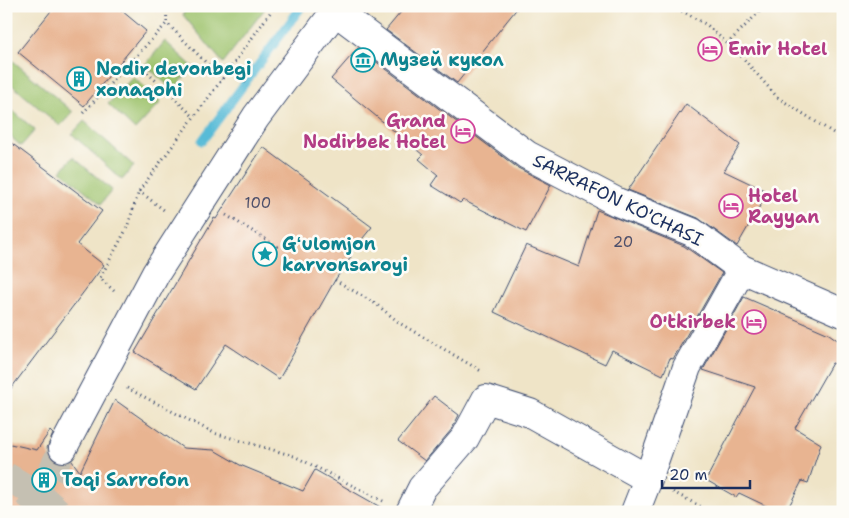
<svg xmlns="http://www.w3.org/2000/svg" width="849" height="518" viewBox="0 0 849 518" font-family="'Shantell Sans',sans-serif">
<rect width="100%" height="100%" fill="#fdfcf7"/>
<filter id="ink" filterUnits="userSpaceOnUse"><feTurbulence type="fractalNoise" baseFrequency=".02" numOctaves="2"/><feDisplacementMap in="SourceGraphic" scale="10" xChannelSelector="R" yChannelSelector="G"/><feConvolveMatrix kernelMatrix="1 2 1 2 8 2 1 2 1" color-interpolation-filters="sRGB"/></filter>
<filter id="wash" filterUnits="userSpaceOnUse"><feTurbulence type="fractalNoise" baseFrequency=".0096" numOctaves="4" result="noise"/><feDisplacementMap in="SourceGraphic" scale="20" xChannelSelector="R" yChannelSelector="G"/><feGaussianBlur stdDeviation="1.12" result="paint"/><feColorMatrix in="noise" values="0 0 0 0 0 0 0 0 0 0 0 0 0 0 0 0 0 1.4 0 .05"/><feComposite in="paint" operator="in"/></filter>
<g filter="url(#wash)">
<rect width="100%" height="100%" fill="#efe4c7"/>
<path fill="#9ec36d" stroke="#5c7966" d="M186 6H267L223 63 183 15Z
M165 41 193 67 173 90 145 65Z
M6 55 73 112 60 126 6 80Z
M133 77 161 102 135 130 108 104Z
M6 105 35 130 21 146 6 133Z
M84 121 134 166 122 180 72 134Z
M73 157 112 190 101 204 61 171Z"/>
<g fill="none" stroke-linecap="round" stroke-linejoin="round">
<path stroke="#59bbd7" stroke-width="9" d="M202 141 302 6"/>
</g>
<g id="blocks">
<path fill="#e8b491" d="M55 6H116L146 31 84 106 18 52Z
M406 6H519L457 83 386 30Z
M358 48 518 168 551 185 526 232 463 200 460 203 431 185 438 175 419 159 423 155 331 79Z
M686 104 740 145 724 171 768 192 737 246 698 218 628 190Z
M6 139 102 211 77 244 104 265 6 395Z
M263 147 372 227 349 255 351 257 335 280 279 379 226 344 196 389 135 352 214 218 216 219Z
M597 210 684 246 722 273 673 359 670 358 663 375 612 350 605 364 494 312 526 245 579 267Z
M744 297 829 334 843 344V366L832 363 795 428 821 444 808 483 802 481 786 512H779L739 493 736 497 706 480 755 387 703 370Z
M434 396 459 415 452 429 425 461 398 441Z
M115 400 183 448 214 450 240 465 303 491 315 470 389 512H6V443L37 450 50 431 53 434 47 448 50 457 56 462 63 464 72 461 80 472Z"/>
</g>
</g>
<g filter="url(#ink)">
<use href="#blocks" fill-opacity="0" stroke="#3b4a6e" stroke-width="1"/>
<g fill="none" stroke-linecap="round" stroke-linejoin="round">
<path stroke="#c5c0b2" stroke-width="28" stroke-dasharray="28 14" stroke-linecap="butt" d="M6 476 40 496 58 512
M28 512 40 496 63 448"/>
<g stroke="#3b4a6e" stroke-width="30">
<path id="street" d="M335 11 527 155 617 202 692 232 742 269 843 313
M63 448 156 273 256 117 339 6
M410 512 422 488 465 438 486 399 530 413 648 479
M635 512 648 479 687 367 742 269"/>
</g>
<path stroke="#3b4a6e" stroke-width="3" stroke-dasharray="1 4" stroke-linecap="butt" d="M166 6 167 23 222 79
M673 6 707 25 742 57 777 97 843 139
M727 44 765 6
M133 59 194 117
M229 70 247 83
M83 113 167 23
M139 191 164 210
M226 215 280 248
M335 280 376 304 401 324 481 371
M114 291 100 278 127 228 139 191 229 70 275 6
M127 388 214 433 294 456 385 502
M673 492 711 512"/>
<use href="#street" stroke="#fff" stroke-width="28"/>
</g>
</g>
<defs>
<g id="hotel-ring" transform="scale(1.25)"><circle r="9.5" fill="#fdfcf7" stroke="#d1479c" stroke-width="1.5"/><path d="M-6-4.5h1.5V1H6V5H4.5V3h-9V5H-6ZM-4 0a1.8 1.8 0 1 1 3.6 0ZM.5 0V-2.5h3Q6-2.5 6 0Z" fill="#d1479c"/></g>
<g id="museum-ring" transform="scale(1.25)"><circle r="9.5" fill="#fdfcf7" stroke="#0f9aa8" stroke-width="1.5"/><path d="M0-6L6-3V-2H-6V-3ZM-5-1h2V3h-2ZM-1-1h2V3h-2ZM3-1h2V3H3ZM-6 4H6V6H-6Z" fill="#0f9aa8"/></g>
<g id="building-ring" transform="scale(1.25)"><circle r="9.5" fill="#fdfcf7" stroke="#0f9aa8" stroke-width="1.5"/><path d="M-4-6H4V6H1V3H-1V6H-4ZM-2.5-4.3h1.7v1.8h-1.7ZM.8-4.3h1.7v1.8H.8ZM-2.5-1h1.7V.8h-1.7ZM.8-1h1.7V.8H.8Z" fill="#0f9aa8"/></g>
<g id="sight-ring" transform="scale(1.25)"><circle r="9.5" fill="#fdfcf7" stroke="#0f9aa8" stroke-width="1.5"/><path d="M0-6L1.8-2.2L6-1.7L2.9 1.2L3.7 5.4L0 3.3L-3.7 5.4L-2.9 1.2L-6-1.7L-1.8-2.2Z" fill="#0f9aa8"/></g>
</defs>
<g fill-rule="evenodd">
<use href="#hotel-ring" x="710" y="49"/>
<use href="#museum-ring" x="363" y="60"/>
<use href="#building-ring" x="79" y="79"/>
<use href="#hotel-ring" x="463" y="131"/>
<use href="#hotel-ring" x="731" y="206"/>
<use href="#sight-ring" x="265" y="254"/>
<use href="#hotel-ring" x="754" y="322"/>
<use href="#building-ring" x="44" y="480"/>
</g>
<g text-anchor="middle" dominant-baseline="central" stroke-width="5" stroke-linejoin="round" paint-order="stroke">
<g font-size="15" fill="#4e506b">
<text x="258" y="203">100</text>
<text x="623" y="242">20</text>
</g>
<g font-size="18" font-weight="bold" fill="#b23c85" stroke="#fdfcf7" text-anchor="start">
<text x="728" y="49">Emir Hotel</text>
<text x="446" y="121" text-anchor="end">Grand<tspan x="446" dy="21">Nodirbek Hotel</tspan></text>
<text x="748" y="196">Hotel<tspan x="748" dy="21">Rayyan</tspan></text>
<text x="736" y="322" text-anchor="end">O'tkirbek</text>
</g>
<g font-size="18" font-weight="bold" fill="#0d838f" stroke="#fdfcf7" text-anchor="start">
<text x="380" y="60">Музей кукол</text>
<text x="96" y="69">Nodir devonbegi<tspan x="96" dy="21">xonaqohi</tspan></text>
<text x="282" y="244">Gʻulomjon<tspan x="282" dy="21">karvonsaroyi</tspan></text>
<text x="62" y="480">Toqi Sarrofon</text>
</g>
<g font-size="18" fill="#1b2f5e" stroke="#fdfcf7">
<text transform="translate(618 200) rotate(26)">SARRAFON KO'CHASI</text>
</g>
</g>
<rect width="849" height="518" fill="none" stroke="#fdfcf7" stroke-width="25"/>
<path d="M662 480v8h88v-8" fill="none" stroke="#1b2f5e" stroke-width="2.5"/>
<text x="669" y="480" font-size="15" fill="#1b2f5e" stroke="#fdfcf7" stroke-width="4" paint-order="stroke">20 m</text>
</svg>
